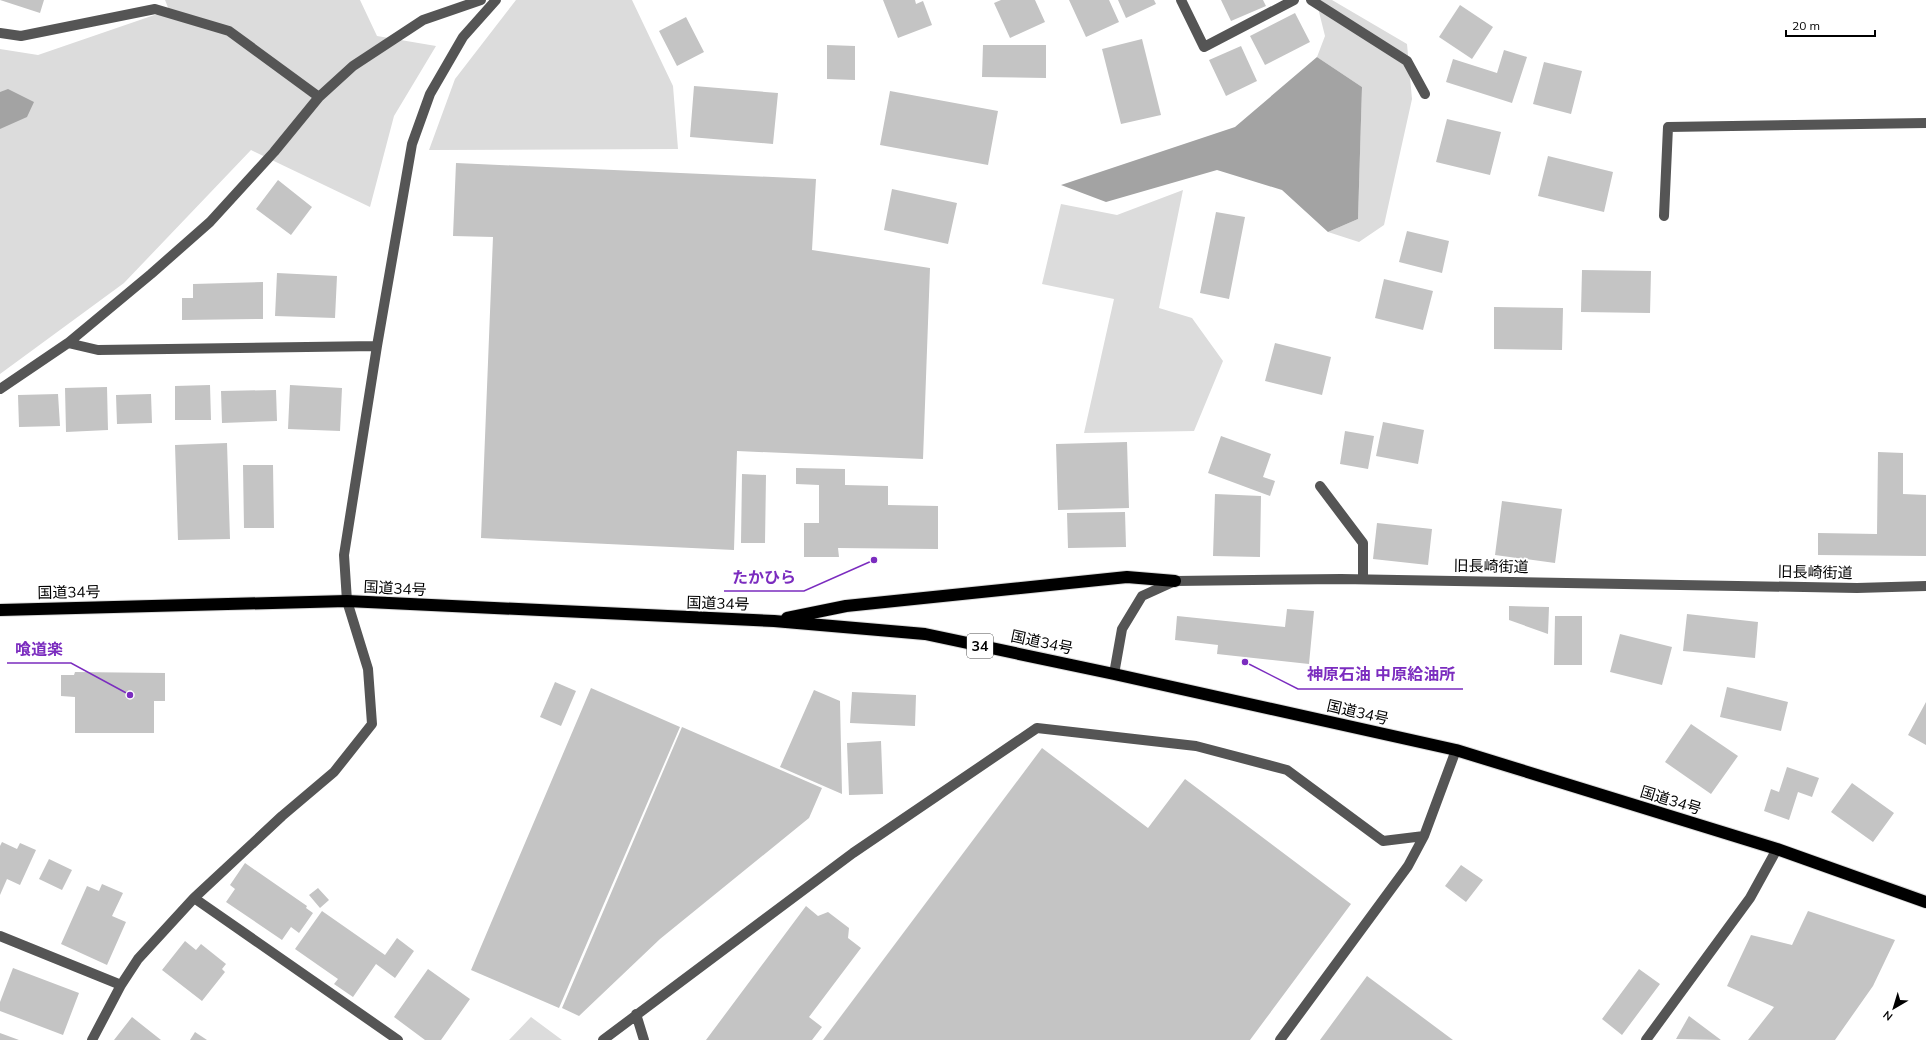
<svg xmlns="http://www.w3.org/2000/svg" width="1926" height="1040" viewBox="0 0 1926 1040" font-family="Mulish,'Noto Sans JP',sans-serif">
<rect width="100%" height="100%" fill="#fff"/>
<path fill="#dcdcdc" d="M165 0H360L377 36 436 46 394 116 370 207 251 150 124 283 0 374V49L38 55 169 10Z
M516 0H632L673 86 678 149 429 150 455 79Z
M1316 0H1332L1407 44 1412 99 1384 225 1359 242 1328 232 1358 219 1362 87 1317 57 1325 36Z
M1183 190 1159 308 1192 318 1223 361 1194 431 1084 433 1114 299 1042 284 1061 204 1117 215Z
M531 1017 562 1040H509Z"/>
<path fill="#a3a3a3" d="M1317 57 1362 87 1358 219 1328 232 1282 190 1217 170 1106 202 1061 185 1235 127Z
M8 89 34 102 27 117 0 129V92Z"/>
<path fill="#c4c4c4" d="M0 0H44L40 13Z
M883 0H915L916 4 923 1 932 25 898 38Z
M1001 0H1035L1045 22 1010 38 994 3Z
M1069 0H1109L1119 22 1086 37Z
M1118 0H1154L1156 4 1126 18Z
M1221 0H1263L1266 6 1231 21Z
M1460 5 1493 27 1472 59 1439 37Z
M1295 13 1310 42 1265 65 1250 36Z
M686 17 704 52 677 66 659 31Z
M1142 39 1161 115 1121 124 1102 49Z
M827 45 855 46V80L827 79Z
M983 45H1046V78L982 77Z
M1241 46 1257 81 1226 96 1209 60Z
M1504 50 1527 57 1512 103 1446 82 1453 59 1497 73Z
M1544 62 1582 71 1571 114 1533 104Z
M694 86 778 93 773 144 690 137Z
M890 91 998 111 988 165 880 145Z
M1447 119 1501 132 1490 175 1436 162Z
M1548 156 1613 172 1604 212 1538 196Z
M456 163 816 179 812 250 930 268 923 459 737 451 734 550 481 538 493 237 453 236Z
M278 180 312 207 291 235 256 209Z
M892 189 957 203 948 244 884 230Z
M1216 212 1245 217 1229 299 1200 293Z
M1407 231 1449 241 1442 273 1399 262Z
M1582 270 1651 271 1650 313 1581 312Z
M277 273 337 276 335 318 275 316Z
M1384 279 1433 291 1423 330 1375 318Z
M263 282V319L182 320V298H193V284Z
M1494 307 1563 308 1562 350 1494 349Z
M1275 343 1331 357 1322 395 1265 381Z
M210 385 211 420H175V386Z
M290 385 342 388 340 431 288 429Z
M107 387 108 430 66 432 65 388Z
M276 390 277 421 222 423 221 391Z
M58 394 60 426 19 427 18 395Z
M151 394 152 423 117 424 116 395Z
M1383 422 1424 430 1418 464 1376 456Z
M1345 431 1374 436 1368 469 1340 464Z
M1221 436 1271 454 1263 477 1275 481 1270 496 1208 473Z
M1127 442 1129 508 1058 510 1056 444Z
M227 443 230 539 178 540 175 445Z
M1878 452 1903 453V494L1926 495V556L1818 555V533L1877 534Z
M243 465H273L274 528H244Z
M796 468 845 469V485L888 486V505L938 506V549L838 548 839 557H804V523H819V485L796 484Z
M742 474 766 475 765 543H741Z
M1215 494 1261 496 1260 557 1213 556Z
M1502 501 1562 509 1555 563 1495 555Z
M1125 512 1126 547 1068 548 1067 513Z
M1377 523 1432 529 1428 565 1373 559Z
M1509 606 1549 607 1548 634 1509 620Z
M1287 609 1314 611 1309 664 1217 654 1218 645 1175 640 1177 616 1285 627Z
M1687 614 1758 622 1755 658 1683 651Z
M1555 616H1582V665H1554Z
M1620 634 1672 647 1662 685 1610 672Z
M75 672 165 673V701H154V733H75V697L61 696V675H74Z
M555 682 576 691 561 726 540 717Z
M1727 687 1788 702 1781 731 1720 717Z
M591 688 680 727 559 1008 471 970Z
M814 690 840 701 842 794 780 767Z
M852 692 916 695 915 726 850 723Z
M1926 702V745L1908 735Z
M1691 724 1738 756 1711 794 1665 762Z
M682 727 822 788 809 818 660 939 579 1016 562 1008Z
M881 741 883 794 849 795 847 743Z
M1042 748 1148 828 1185 779 1351 904 1250 1040H823Z
M1787 767 1819 778 1812 797 1798 792 1789 820 1764 811 1771 789 1779 792Z
M1852 783 1894 813 1873 842 1831 812Z
M2 842 17 849 20 843 36 850 20 885 7 879 0 895V846Z
M49 859 72 870 62 890 39 879Z
M245 863 307 906 306 908 313 913 299 933 291 927 282 940 226 902 235 889 230 885Z
M1461 865 1483 880 1466 902 1445 886Z
M102 884 123 893 112 916 126 922 107 965 61 944 87 886 99 891Z
M318 888 329 900 320 908 309 895Z
M806 906 818 916 828 912 849 928 848 938 861 948 809 1017 822 1027 812 1040H706Z
M322 911 385 955 397 938 414 951 395 978 376 964 353 997 334 984 338 979 295 949Z
M1808 911 1895 940 1873 986 1835 1040H1748L1774 1007 1727 986 1751 935 1792 945Z
M185 941 196 950 201 944 226 964 222 969 225 972 202 1001 162 970Z
M13 968 79 993 63 1035 0 1011V1002Z
M428 969 470 999 441 1040H425L394 1017Z
M1639 969 1660 984 1622 1035 1602 1019Z
M1367 976 1453 1040H1320Z
M1689 1016 1721 1040 1676 1039Z
M132 1017 161 1040H114Z
M195 1032 207 1040H190Z
M0 1033 19 1040H0Z"/>
<g fill="none" stroke-linecap="round" stroke-linejoin="round">
<g stroke="#dbdbdb" stroke-width="14">
<path id="highway" d="M0 610 347 601 774 621 925 634 1114 674 1456 750 1777 849 1926 902
M787 618 846 606 1127 577 1175 581"/>
</g>
<path stroke="#555" stroke-width="10" d="M1181 0 1204 47 1294 0
M1311 0 1407 61 1425 94
M0 33 21 36 155 9 229 31 319 97
M1664 216 1668 127 1926 123
M68 343 98 350 377 346
M0 389 68 343 151 274 210 222 274 152 319 97 353 66 423 20 481 0
M1320 486 1363 543V579
M1114 674 1122 629 1142 596 1175 581 1341 579 1857 588 1926 586
M194 898 398 1040
M0 936 121 985
M636 1014 644 1040
M92 1040 121 985 138 959 194 898 282 816 334 772 372 724 368 669 347 601 344 555 377 346 412 144 430 94 463 37 496 0
M603 1040 853 853 1037 728 1196 746 1287 770 1383 841 1424 836
M1280 1040 1408 866 1424 836 1456 750
M1646 1040 1750 898 1777 849"/>
<use href="#highway" stroke="#000" stroke-width="12"/>
</g>
<g text-anchor="middle" dominant-baseline="central" stroke-width="4" stroke-linejoin="round" paint-order="stroke">
<rect fill="#fff" stroke="#4c4c4c" stroke-width="1" x="967" y="634" width="26" height="24" rx="3"/>
<g font-size="14" font-weight="bold" fill="#000">
<text x="980" y="646">34</text>
</g>
<g font-size="15" fill="#000" stroke="#fff">
<text transform="translate(1491 566) rotate(1)">旧長崎街道</text>
<text transform="translate(1815 572) rotate(1)">旧長崎街道</text>
<text transform="translate(395 588) rotate(3)">国道34号</text>
<text transform="translate(69 592) rotate(-1)">国道34号</text>
<text transform="translate(718 603) rotate(2)">国道34号</text>
<text transform="translate(1042 642) rotate(12)">国道34号</text>
<text transform="translate(1358 712) rotate(13)">国道34号</text>
<text transform="translate(1671 800) rotate(17)">国道34号</text>
</g>
</g>
<path fill="none" stroke="#7b2cbf" stroke-width="1.5" d="M874 560L804 591H724M130 695L71 663H7M1245 662L1298 689H1463"/>
<g fill="#7b2cbf" stroke="#fff" stroke-width="1.5">
<circle cx="874" cy="560" r="4"/>
<circle cx="130" cy="695" r="4"/>
<circle cx="1245" cy="662" r="4"/>
</g>
<g font-size="16" text-anchor="middle" font-weight="bold" fill="#7b2cbf" stroke="#fff" stroke-width="4" stroke-linejoin="round" paint-order="stroke">
<text x="764" y="583">たかひら</text>
<text x="39" y="655">喰道楽</text>
<text x="1381" y="680">神原石油 中原給油所</text>
</g>
<g transform="translate(1894 1008) rotate(218)" stroke="#ffffff" stroke-width="3" paint-order="stroke">
<path d="M0-3L7 15L0 10L-7 15Z" fill="#000000"/>
<text y="-6" font-size="11" font-weight="bold" text-anchor="middle" fill="#000000">N</text>
</g>
<path d="M1786 30v6h89v-6" fill="none" stroke="#000000" stroke-width="2"/>
<text x="1792" y="30" font-size="12" fill="#000000" stroke="#ffffff" stroke-width="3" paint-order="stroke">20 m</text>
</svg>
